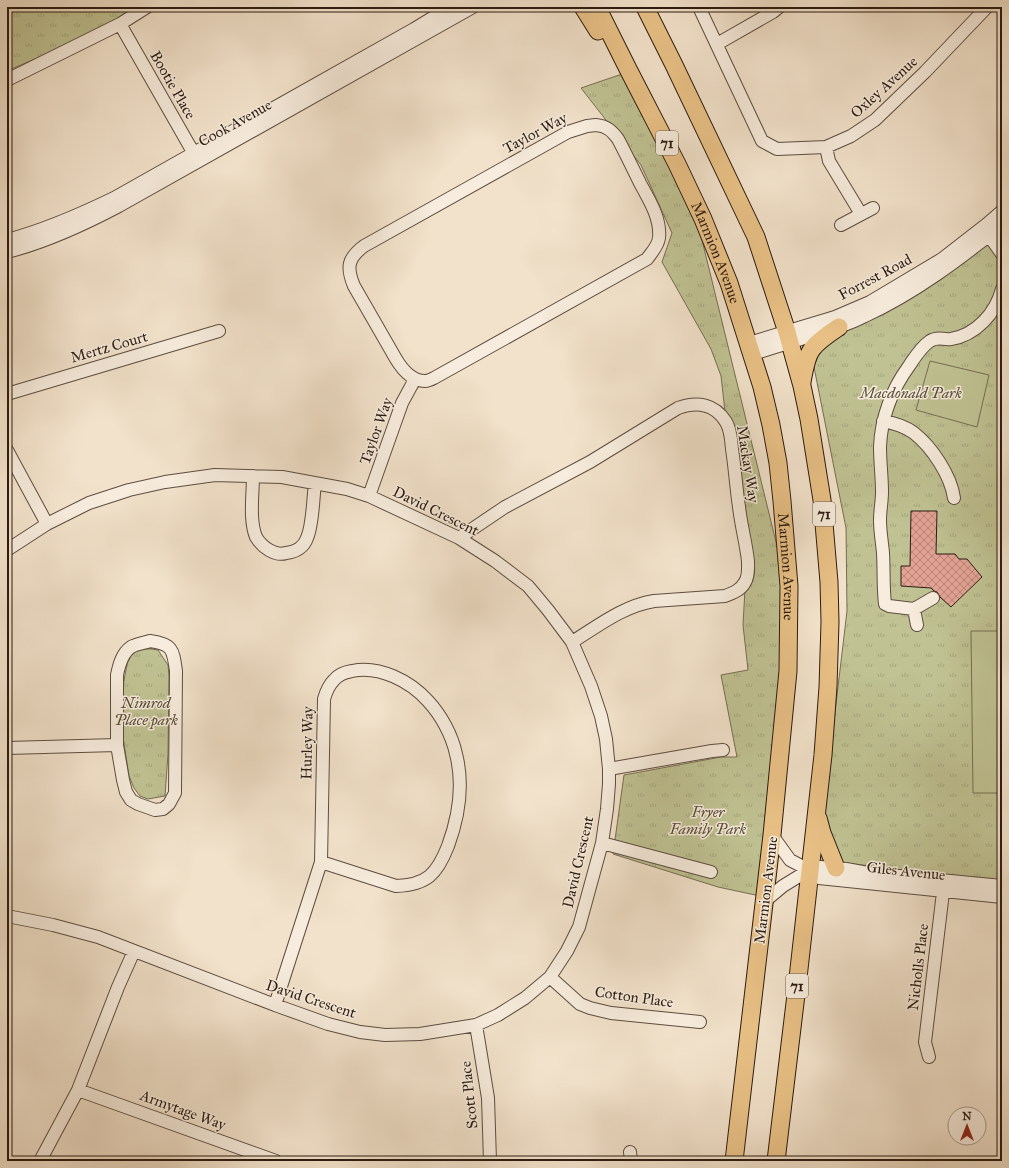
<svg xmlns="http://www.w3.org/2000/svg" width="1009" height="1168" viewBox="0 0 1009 1168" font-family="'IM FELL Great Primer',serif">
<defs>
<pattern id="park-tufts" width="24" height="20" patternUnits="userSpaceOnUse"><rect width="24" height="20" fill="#c0c293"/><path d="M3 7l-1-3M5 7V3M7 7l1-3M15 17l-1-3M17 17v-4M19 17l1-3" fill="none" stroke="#a5a67e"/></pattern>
<pattern id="building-cross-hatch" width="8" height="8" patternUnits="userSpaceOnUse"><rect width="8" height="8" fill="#e3a395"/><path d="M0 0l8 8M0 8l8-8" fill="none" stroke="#b88478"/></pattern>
</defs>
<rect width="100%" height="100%" fill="#f2e2cb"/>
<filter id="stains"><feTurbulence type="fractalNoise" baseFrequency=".005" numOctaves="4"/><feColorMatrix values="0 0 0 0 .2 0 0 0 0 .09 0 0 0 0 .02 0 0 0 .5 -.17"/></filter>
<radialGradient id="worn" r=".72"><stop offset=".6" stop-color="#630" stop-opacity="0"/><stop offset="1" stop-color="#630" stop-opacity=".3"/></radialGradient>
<path fill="url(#park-tufts)" stroke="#766e52" d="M7 7H139L79 40 7 71Z
M625 73 700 232 789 595 760 896 718 887 613 854 624 775 721 757H737L721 675 748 670 743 625 745 589 721 376 711 349 662 262 672 233 641 165 581 88Z
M1002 225V882L846 863 817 864 847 611 846 528 809 342Z
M141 649H151L158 650 168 665 169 676 168 754 165 796 148 799 140 796 134 788 129 776 123 737V686L127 664 132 654Z"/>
<path fill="#c0c293" stroke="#766e52" d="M930 361 989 375 977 427 916 410Z
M971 631H1002V793H973Z"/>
<path fill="url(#building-cross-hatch)" stroke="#2b1b11" d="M911 511H937L936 554H955L959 559H967L982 577 951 607 940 597 937 592 934 591 931 588 901 586V566H910Z"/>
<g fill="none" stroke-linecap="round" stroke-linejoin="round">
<g stroke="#5d4d40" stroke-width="14">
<path id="minor" d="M699 7 762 141 777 149 826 147 851 136 875 120 925 72 987 7
M120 24 189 145 197 158
M717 44 773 12 779 7
M7 80 120 24 147 7
M596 125C607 126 612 131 618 139 626 154 633 169 640 183 649 200 661 218 659 238 658 246 652 252 647 259L434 378C432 379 428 381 425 381 412 381 402 369 396 359L354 286C346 267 348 258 364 246L568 132 587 126Z
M826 147 829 161 861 214
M841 225 873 208
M985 230 1002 254
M7 240C45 230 79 215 114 198L414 29 450 7
M7 252C47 242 83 225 119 206L473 7
M749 343 835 317 870 302 942 259 987 224 1002 211
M753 354C772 348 791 342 811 336 829 330 848 325 865 316 915 293 960 259 1002 225
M7 394 219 331
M883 421C894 423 905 426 914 433 932 447 951 476 954 498
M7 450 47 524
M253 476C253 494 249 520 256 537 259 542 264 547 269 550 274 553 280 555 286 553 296 552 304 547 307 538 313 525 313 498 315 483
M369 496 402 403 415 379
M459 538 505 507 590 462 678 408C697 401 715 404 726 422 731 430 731 440 732 449 735 468 736 487 739 507 741 525 746 543 748 561 748 568 749 576 745 582 741 590 733 593 725 596L654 601C623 606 598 626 572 642
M7 550 47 524 89 503 129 490 165 482 215 475 282 477 347 489 369 496 459 538 495 561 528 586 548 610 572 642 591 686 601 716 606 739 609 769V784L607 809 602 843 579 927 567 951 550 977 525 998 498 1015 476 1025 420 1034 385 1035 360 1032 328 1024 275 1005 98 937 53 925 7 916
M933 598 914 609 889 606 885 604C883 587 884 570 883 553 882 542 880 531 880 520 880 510 882 502 882 492 882 477 880 462 880 447 881 418 892 389 909 366 915 357 921 347 930 341 938 336 943 340 951 339 976 335 996 313 1002 289
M914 609 917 625
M150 641C173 644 173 650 176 671L175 793 169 804 163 809 155 810 138 804 131 800 126 792 123 780 117 745V675C119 665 122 653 131 647 136 644 144 643 150 641Z
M7 748 117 745
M609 769 712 751 723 750
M772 835 790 860 809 870 819 878 1002 897
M602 843 711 872
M765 901 783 886 809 870 820 867 846 869 868 873 1002 886
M550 977 580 1004 590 1008 611 1013 700 1022
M275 1005 321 862 324 699C326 692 329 685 334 680 338 675 346 672 352 671 379 665 410 681 428 701 441 715 452 735 456 754 464 785 459 816 448 846 437 874 427 885 396 886L321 862
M476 1025 488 1098 490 1161
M929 1057 925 1042 944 884
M78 1090 276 1161
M630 1152 631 1161
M40 1161 78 1090 118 987 134 951"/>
</g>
<g stroke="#2b1b11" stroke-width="19">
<g id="highway">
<path d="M583 7 598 31"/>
<path id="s1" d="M597 7 628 69 677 164 703 219 729 283 762 387 771 425 778 463 782 501 789 586 788 671 772 835 734 1161"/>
<path d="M645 7 674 65 756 237 787 332 802 386 809 419 822 500 829 582 830 622 828 687 823 755 798 978 776 1161"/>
<path d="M802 382C804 371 806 357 812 349 819 340 830 333 839 327"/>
<path d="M818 818 822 833 836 868"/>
</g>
</g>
<use href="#minor" stroke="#f7ecdd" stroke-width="12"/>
<use href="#highway" stroke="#e9c186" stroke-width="17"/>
</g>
<g text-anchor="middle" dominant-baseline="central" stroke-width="3" stroke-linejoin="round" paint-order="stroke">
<g fill="#f7ecdd" stroke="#685a4e" stroke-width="1">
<rect x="656" y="131" width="22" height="24" rx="3"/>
<rect x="813" y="502" width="22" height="24" rx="3"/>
<rect x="786" y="974" width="22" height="24" rx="3"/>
</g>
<g font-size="14" font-weight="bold" fill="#2b1b11">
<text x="667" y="143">71</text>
<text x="824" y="514">71</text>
<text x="797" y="986">71</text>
</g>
<g font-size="15" fill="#2b1b11" stroke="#f7ecdd">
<text transform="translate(173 85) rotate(60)">Bootie Place</text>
<text transform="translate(884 87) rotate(-42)">Oxley Avenue</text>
<text transform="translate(235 123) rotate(-29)">Cook Avenue</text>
<text transform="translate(535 133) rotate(-28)">Taylor Way</text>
<text stroke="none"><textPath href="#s1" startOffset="273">Marmion Avenue</textPath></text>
<text transform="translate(875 277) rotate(-28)">Forrest Road</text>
<text transform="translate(109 347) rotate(-16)">Mertz Court</text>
<text transform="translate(376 431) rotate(-70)">Taylor Way</text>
<text transform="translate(748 464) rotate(81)">Mackay Way</text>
<text transform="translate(436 511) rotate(26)">David Crescent</text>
<text stroke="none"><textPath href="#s1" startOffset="597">Marmion Avenue</textPath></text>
<text transform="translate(307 743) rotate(-89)">Hurley Way</text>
<text transform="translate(578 862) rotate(-77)">David Crescent</text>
<text transform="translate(906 871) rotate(6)">Giles Avenue</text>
<text transform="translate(766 890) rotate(-83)">Marmion Avenue</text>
<text transform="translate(918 967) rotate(-83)">Nicholls Place</text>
<text transform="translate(634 997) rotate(8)">Cotton Place</text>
<text transform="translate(311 999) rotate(18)">David Crescent</text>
<text transform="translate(469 1095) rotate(-96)">Scott Place</text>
<text transform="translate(183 1110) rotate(20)">Armytage Way</text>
</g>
<g font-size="15" font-style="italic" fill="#584d38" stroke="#f7ecdd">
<text x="911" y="393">Macdonald Park</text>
<text x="146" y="703">Nimrod<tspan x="146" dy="17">Place park</tspan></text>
<text x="708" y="812">Fryer<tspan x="708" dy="17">Family Park</tspan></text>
</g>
</g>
<rect width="1009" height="1168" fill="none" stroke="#f2e2cb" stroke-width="24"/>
<rect x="8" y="8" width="993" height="1152" fill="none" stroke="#2b1b11" stroke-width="2"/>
<rect x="12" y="12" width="985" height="1144" fill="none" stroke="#2b1b11"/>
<g transform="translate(967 1126)"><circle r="19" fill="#f7ecdd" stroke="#a5988b"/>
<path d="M0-3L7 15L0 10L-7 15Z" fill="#8f2418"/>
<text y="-6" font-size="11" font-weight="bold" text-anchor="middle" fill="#2b1b11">N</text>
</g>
<rect width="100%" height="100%" filter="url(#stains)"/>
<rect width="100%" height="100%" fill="url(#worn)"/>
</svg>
